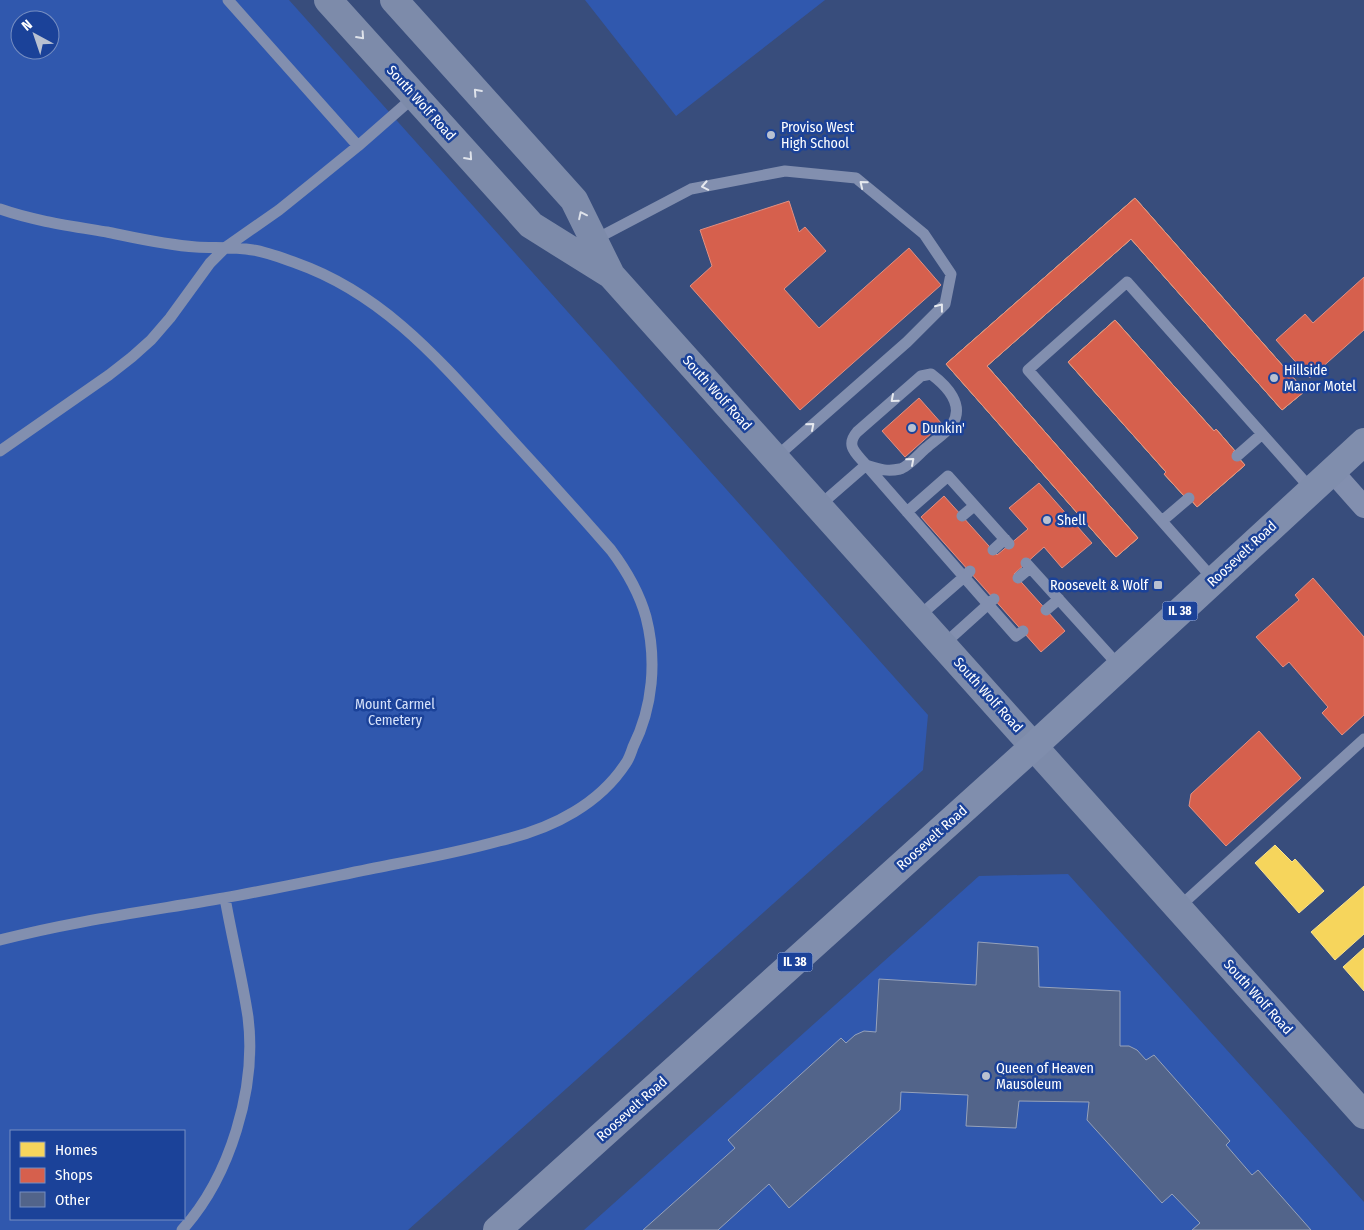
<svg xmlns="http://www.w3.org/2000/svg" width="1364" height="1230" viewBox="0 0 1364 1230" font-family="'Fira Sans Condensed',sans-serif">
<rect width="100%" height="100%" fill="#384d7c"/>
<path fill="#3058ae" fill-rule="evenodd" d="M0 0H289L928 715 923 770 408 1230H0ZM20 20H50V50H20ZM11 1131H184V1219H11Z
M585 0H825L676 116Z
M1068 874 1364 1202V1230H584L979 876Z"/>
<path fill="#f6d55c" stroke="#f9e28d" d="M1135 198 1305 391 1282 410 1131 239 987 366 1138 538 1116 557 946 364Z
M1115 320 1214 431 1216 429 1235 451 1233 452 1245 465 1197 507 1187 495 1185 497 1164 474 1166 472 1068 362Z
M1275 845 1292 862 1295 859 1324 891 1299 913 1255 863Z
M1364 886V934L1335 960 1311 932Z
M1364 948V991L1343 967Z"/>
<path fill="#d6604d" stroke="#e29082" d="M1135 198 1305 391 1282 410 1131 239 987 366 1138 538 1116 557 946 364Z
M789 201 799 232 805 227 826 251 784 289 819 328 909 248 941 285 800 410 690 286 712 266 700 230Z
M1364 277V330L1310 378 1276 340 1305 314 1313 323Z
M1115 320 1214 431 1216 429 1235 451 1233 452 1245 465 1197 507 1187 495 1185 497 1164 474 1166 472 1068 362Z
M919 398 942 424 905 457 882 431Z
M1039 483 1092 543 1062 568 1044 547 1014 574 1065 631 1041 652 921 517 944 496 997 555 1028 529 1009 508Z
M1313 578 1364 637V715L1342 735 1322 713 1328 707 1289 662 1283 667 1256 637 1299 600 1295 595Z
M1259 731 1301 778 1226 846 1189 806 1191 794Z"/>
<path fill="#52648a" stroke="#96a2bb" d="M978 942 1038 947 1039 987 1120 991V1046H1129L1137 1050 1146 1060 1154 1055 1230 1141 1226 1145 1252 1175 1258 1170 1311 1230H1192L1200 1223 1172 1194 1162 1203 1087 1120 1089 1102 1019 1101 1016 1128 966 1126 968 1095 901 1092 900 1110 789 1208 769 1184 718 1230H643L735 1148 728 1140 841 1038 846 1043 855 1035 864 1031 876 1032 879 979 976 985Z"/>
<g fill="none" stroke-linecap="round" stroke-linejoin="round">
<path stroke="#828faf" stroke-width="11" d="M228 0 358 146
M0 209C34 221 71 226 107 232 136 238 166 245 196 247 215 248 234 247 253 250 267 252 282 258 296 263 384 294 441 362 502 429 539 469 575 509 611 550 626 570 639 592 646 617 657 660 653 707 633 747 631 753 629 759 626 763 613 783 594 800 574 812 551 826 525 835 499 841 463 851 427 858 390 865 335 876 279 888 224 898 149 911 73 921 0 940
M594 240 691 189 785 171 856 178 924 234 951 274 945 304 907 342 775 458
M0 451 109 375 132 357 151 340 170 318 210 263 226 247 279 210 310 185 358 146 415 96
M1237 456 1262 434
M866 465C879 469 886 472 900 469 908 467 920 453 926 448 934 441 947 432 952 425 965 405 947 386 931 374L921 376 857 432C845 446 856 453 866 465L964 577 918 617
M819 506 866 465
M907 512 948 476 1009 544
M962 516 974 506
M1162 521 1189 498
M993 550 1005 539
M1026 563 1120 667
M970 571 964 577 1016 636 1023 631
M1018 578 1030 568
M1214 580 1028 370 1127 282 1312 490
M1046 610 1059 599
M943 645 994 599
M1178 908 1364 739
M182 1230C230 1177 257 1088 248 1017 242 977 232 938 225 898"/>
<path stroke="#828faf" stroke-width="22" d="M1332 471 1364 507"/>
<path stroke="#7d8baa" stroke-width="28" d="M328 0 531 225 611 275
M394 0 574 200 611 275 1364 1115"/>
<path stroke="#808ead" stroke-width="28" d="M497 1230 1034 746 1364 442"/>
</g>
<defs><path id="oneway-chevron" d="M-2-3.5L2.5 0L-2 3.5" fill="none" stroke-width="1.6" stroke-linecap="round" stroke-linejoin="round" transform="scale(1.25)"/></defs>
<g stroke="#dee2ea">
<use href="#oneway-chevron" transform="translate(361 36) rotate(48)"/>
<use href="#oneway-chevron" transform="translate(477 92) rotate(-132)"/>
<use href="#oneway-chevron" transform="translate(469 157) rotate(48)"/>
<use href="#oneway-chevron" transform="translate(582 215) rotate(-116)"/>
</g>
<g stroke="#e6e9ef">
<use href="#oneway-chevron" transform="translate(863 184) rotate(-141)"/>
<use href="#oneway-chevron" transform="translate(705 186) rotate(169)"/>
<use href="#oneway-chevron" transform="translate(940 307) rotate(-52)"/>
<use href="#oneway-chevron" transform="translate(894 399) rotate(139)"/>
<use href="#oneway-chevron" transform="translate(811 426) rotate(-41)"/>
<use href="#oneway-chevron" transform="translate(911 461) rotate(-41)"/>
</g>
<g fill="#b9c1d1" stroke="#1b4299" stroke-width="2">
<circle cx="771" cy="135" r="5"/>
<circle cx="1274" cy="378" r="5"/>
<circle cx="912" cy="428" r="5"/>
<circle cx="1047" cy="520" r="5"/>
<rect x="1153" y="580" width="10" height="10" rx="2.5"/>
<circle cx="986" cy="1076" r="5"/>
</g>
<g text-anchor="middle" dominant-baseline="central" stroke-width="5" stroke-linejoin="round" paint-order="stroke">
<g fill="#1b4299" stroke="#bbc6e0" stroke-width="1">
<rect x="1162.5" y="601.5" width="35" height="19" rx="4"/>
<rect x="777.5" y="952.5" width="35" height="19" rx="4"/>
</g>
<g font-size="12" font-weight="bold" fill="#fff">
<text x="1180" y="611">IL 38</text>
<text x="795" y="962">IL 38</text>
</g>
<g font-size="14" fill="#fff" stroke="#1b4299">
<text transform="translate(421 103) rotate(48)">South Wolf Road</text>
<text transform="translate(717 393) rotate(48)">South Wolf Road</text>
<text transform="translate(1242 554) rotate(-43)">Roosevelt Road</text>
<text transform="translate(988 695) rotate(48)">South Wolf Road</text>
<text transform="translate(932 838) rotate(-42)">Roosevelt Road</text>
<text transform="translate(1258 997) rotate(48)">South Wolf Road</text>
<text transform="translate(632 1109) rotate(-42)">Roosevelt Road</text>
</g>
<g font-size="14" fill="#fff" stroke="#1b4299" text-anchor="start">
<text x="781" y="127">Proviso West<tspan x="781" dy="16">High School</tspan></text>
<text x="1284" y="370">Hillside<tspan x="1284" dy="16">Manor Motel</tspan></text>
<text x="922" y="428">Dunkin'</text>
<text x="1057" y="520">Shell</text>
<text x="1148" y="585" text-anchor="end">Roosevelt &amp; Wolf</text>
<text x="996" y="1068">Queen of Heaven<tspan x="996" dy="16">Mausoleum</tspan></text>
</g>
<g font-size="14" fill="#d7e3fb" stroke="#1b4299">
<text x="395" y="704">Mount Carmel<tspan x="395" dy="16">Cemetery</tspan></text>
</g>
</g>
<rect x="10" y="1130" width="175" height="90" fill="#1b4299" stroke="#768ec2"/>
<rect x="20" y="1142" width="25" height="15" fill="#f6d55c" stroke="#768ec2"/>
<text x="55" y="1155" font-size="15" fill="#ffffff">Homes</text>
<rect x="20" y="1168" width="25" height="15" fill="#d6604d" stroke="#768ec2"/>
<text x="55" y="1180" font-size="15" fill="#ffffff">Shops</text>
<rect x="20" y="1192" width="25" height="15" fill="#52648a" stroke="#768ec2"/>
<text x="55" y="1205" font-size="15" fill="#ffffff">Other</text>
<g transform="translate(35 35) rotate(320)"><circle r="24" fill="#1b4299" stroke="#768ec2"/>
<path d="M0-4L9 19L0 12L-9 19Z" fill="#b9c1d1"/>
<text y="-8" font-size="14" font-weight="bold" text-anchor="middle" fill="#ffffff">N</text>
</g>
</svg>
